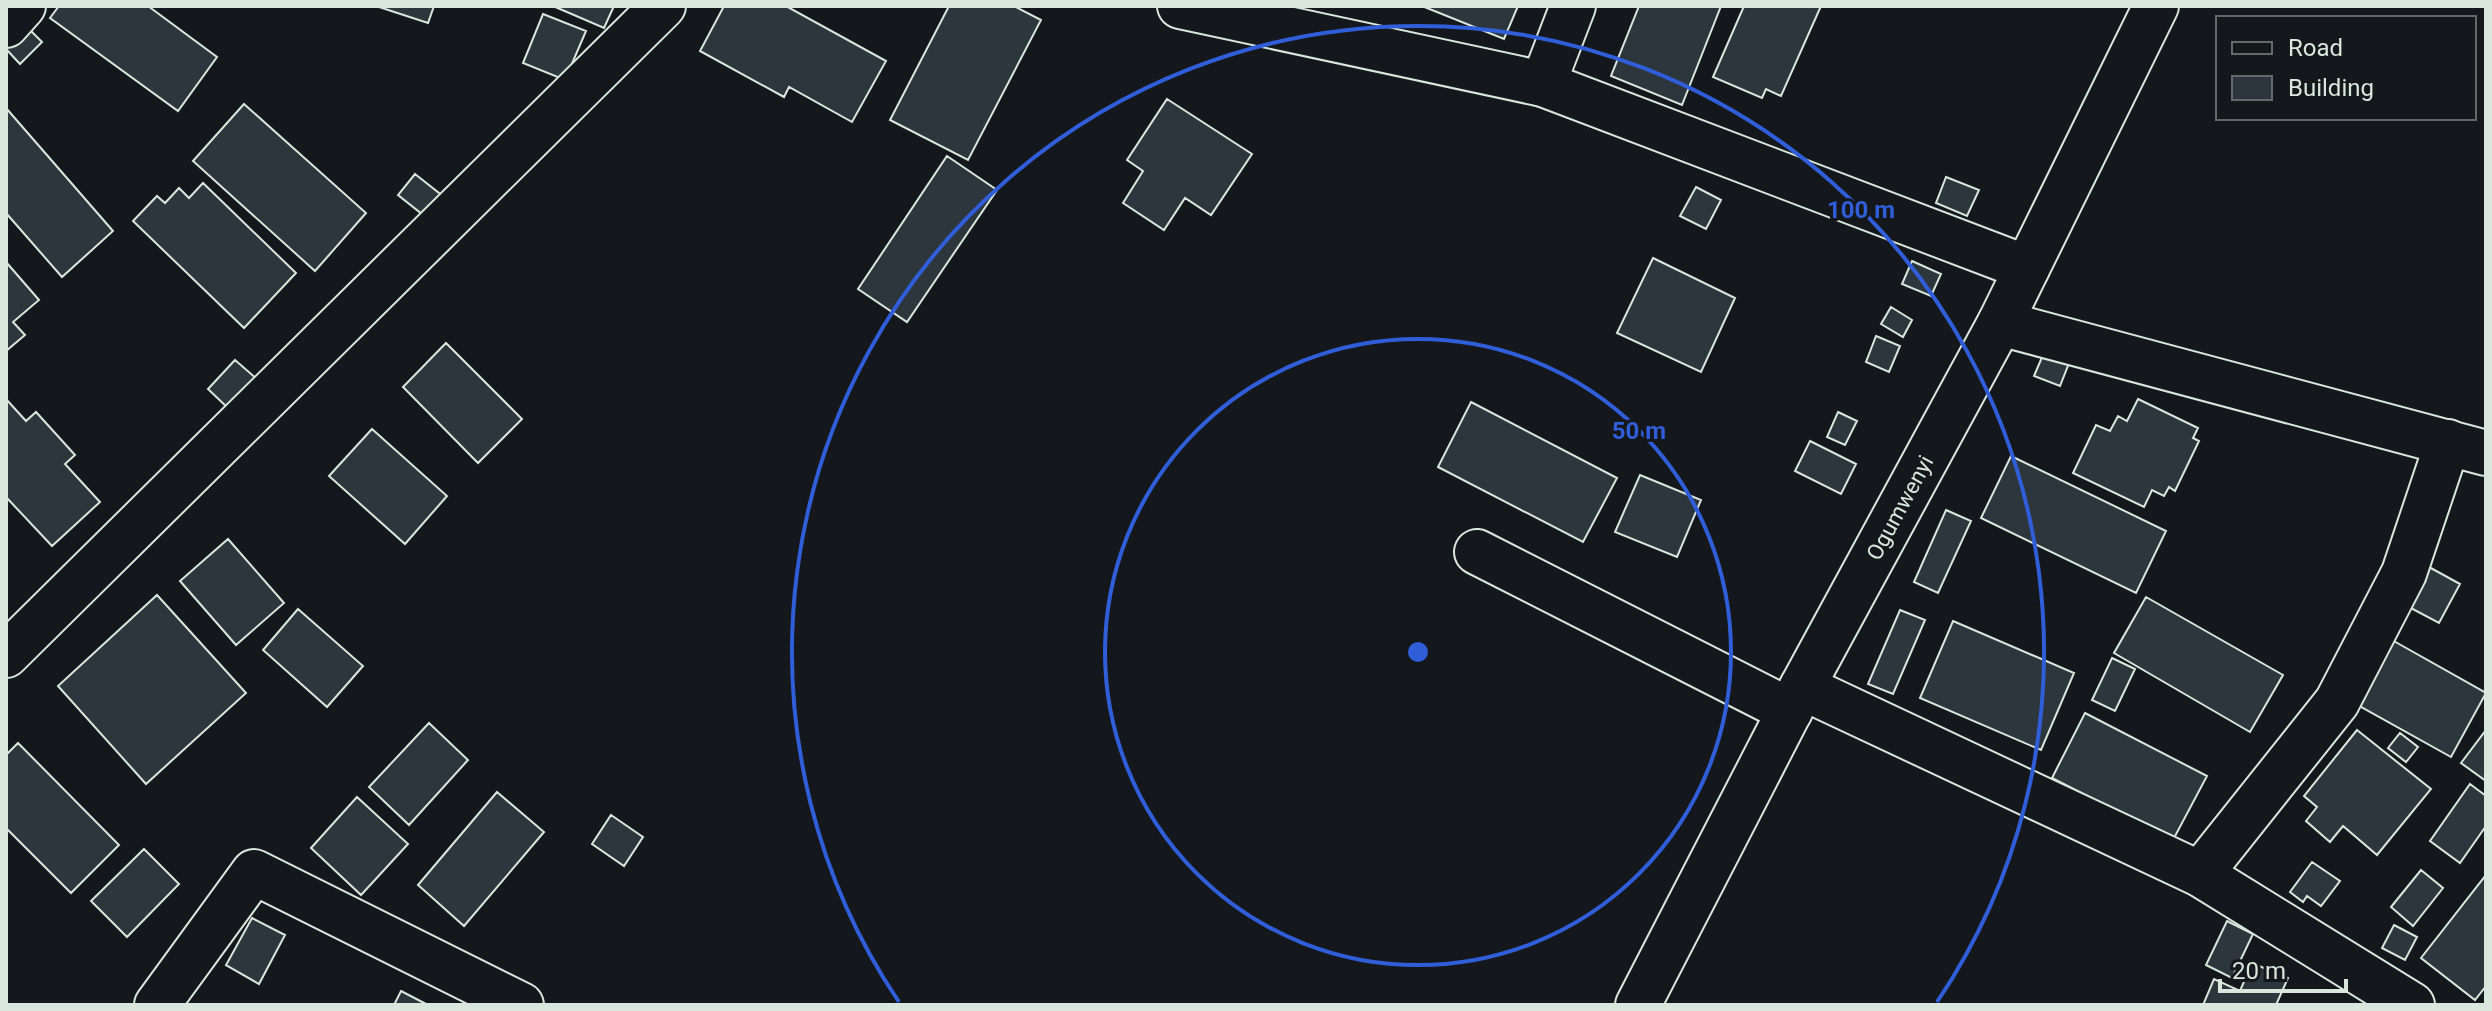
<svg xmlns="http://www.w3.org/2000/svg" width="2492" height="1011" viewBox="0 0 2492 1011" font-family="Roboto,sans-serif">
<rect width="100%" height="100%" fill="#14181c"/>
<path fill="#2c363c" stroke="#d8e6dc" stroke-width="2" d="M59 6H148L217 57 178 111 50 18Z
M376 6H434L428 23Z
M553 6H614L604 28Z
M724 6H786L886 61 852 122 789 87 784 97 700 51Z
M949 6H1014L1041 20 968 160 890 120Z
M1422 6H1518L1504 39Z
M1639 6H1721L1682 105 1611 76Z
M1744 6H1821L1781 96 1766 89 1762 98 1713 77Z
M543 14 586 31 565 80 523 63Z
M24 24 42 42 20 64 6 49V41Z
M1167 99 1252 154 1211 215 1185 198 1164 230 1123 203 1143 171 1127 160Z
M244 104 366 213 315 271 193 161Z
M6 108 113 231 62 277 6 213Z
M947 156 997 190 907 322 858 289Z
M415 174 444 197 427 218 398 195Z
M1946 177 1979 190 1967 216 1936 203Z
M203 183 296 273 244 328 133 221 157 196 165 203 179 188 189 198Z
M1696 187 1721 200 1706 229 1680 216Z
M1653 258 1735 298 1701 372 1617 333Z
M1912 261 1941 274 1931 296 1902 284Z
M6 262 39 300 13 322 25 335 6 351Z
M1891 307 1912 320 1903 337 1881 324Z
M1876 336 1900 346 1889 372 1866 362Z
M446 343 522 419 478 463 403 387Z
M2048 343 2073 353 2060 386 2034 376Z
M235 360 258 380 230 410 208 389Z
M6 399 26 421 36 412 75 455 65 464 100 502 52 546 6 497Z
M2138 399 2198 428 2193 438 2199 441 2175 491 2169 487 2164 496 2152 490 2144 507 2073 473 2096 425 2110 431 2118 416 2127 421Z
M1471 402 1617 478 1583 542 1438 467Z
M1838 412 1857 421 1845 445 1827 437Z
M372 429 447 496 405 544 329 476Z
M1810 441 1856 464 1841 494 1795 471Z
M2011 456 2166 531 2136 593 1981 518Z
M1640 475 1701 500 1677 557 1615 532Z
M1946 510 1971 521 1938 593 1914 582Z
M228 539 284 603 236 645 180 581Z
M2429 567 2460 584 2439 623 2407 606Z
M157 595 246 693 146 784 58 686Z
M2146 597 2283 675 2250 732 2114 653Z
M298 609 363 666 327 707 263 650Z
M1900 610 1925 620 1893 694 1868 684Z
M1953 621 2074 673 2041 750 1920 698Z
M2392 640 2486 693 2451 757 2356 704Z
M2112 658 2135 669 2115 711 2092 700Z
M2085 713 2207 776 2173 840 2052 778Z
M429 723 468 760 409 825 369 787Z
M2357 730 2431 789 2377 855 2343 826 2330 842 2306 821 2317 807 2304 796Z
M2486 730V781L2461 763Z
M2400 733 2418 747 2406 762 2388 748Z
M18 743 119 845 71 893 6 828V755Z
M2470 784 2486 796V826L2460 863 2430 841Z
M497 792 544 832 464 926 418 885Z
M357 797 408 844 361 895 311 848Z
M611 815 643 837 624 866 592 844Z
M144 849 179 884 127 937 91 901Z
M2312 862 2340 881 2321 906 2307 896 2303 902 2290 892Z
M2421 870 2443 888 2413 926 2391 907Z
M2486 875V986L2475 1000 2421 958Z
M252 918 285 935 259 984 226 965Z
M2227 921 2253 934 2232 978 2206 965Z
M2394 925 2417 937 2405 960 2382 948Z
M2252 963 2288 978 2276 1005H2203L2214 979 2240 991Z
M401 991 428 1005H394Z"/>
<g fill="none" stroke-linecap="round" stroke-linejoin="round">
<g stroke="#d8e6dc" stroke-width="48">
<g id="minor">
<path d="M1180 6 1543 84 2027 268"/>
<path d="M6 25 23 6"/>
<path d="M1543 84 1573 6"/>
<path d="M2000 323 2486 453"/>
<path d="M1477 552 1790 711"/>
<path d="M6 655 663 6"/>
<path d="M1802 687 2200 874 2412 1005"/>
<path d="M2200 874 2337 702 2404 573 2448 442"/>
<path d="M157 1005 254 872 521 1005"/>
<path id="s1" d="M1638 1005 1802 687 2000 323 2156 6"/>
</g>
</g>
<use href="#minor" stroke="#14181c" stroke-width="44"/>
</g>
<g fill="none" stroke="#305dd8" stroke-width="4">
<circle cx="1418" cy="652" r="313"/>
<path d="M899 1002A626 626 0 1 1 1937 1002"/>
</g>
<g text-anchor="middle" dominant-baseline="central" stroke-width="6" stroke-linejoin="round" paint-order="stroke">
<g font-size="22" fill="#d8e6dc" stroke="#14181c">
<text stroke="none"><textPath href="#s1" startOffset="562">Ogumwenyi</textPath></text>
</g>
</g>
<circle cx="1418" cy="652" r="12" fill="#305dd8" stroke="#14181c" stroke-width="4"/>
<g font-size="24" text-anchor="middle" font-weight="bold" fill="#305dd8" stroke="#14181c" stroke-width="6" stroke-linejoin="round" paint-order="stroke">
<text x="1861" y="218">100 m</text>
<text x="1639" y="439">50 m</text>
</g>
<rect width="2492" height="1011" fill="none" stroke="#d8e6dc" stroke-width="16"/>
<rect x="2216" y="16" width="260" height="104" fill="#14181c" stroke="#626a69" stroke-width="2"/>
<rect x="2232" y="42" width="40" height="12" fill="#14181c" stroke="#626a69" stroke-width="2"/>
<text x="2288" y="56" font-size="24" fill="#d8e6dc">Road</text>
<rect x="2232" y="76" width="40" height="24" fill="#2c363c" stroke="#626a69" stroke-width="2"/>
<text x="2288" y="96" font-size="24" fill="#d8e6dc">Building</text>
<path d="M2220 979v12h126v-12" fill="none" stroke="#d8e6dc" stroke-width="4"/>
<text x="2232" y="979" font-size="24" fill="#d8e6dc" stroke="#14181c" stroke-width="6" paint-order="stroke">20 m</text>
</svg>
